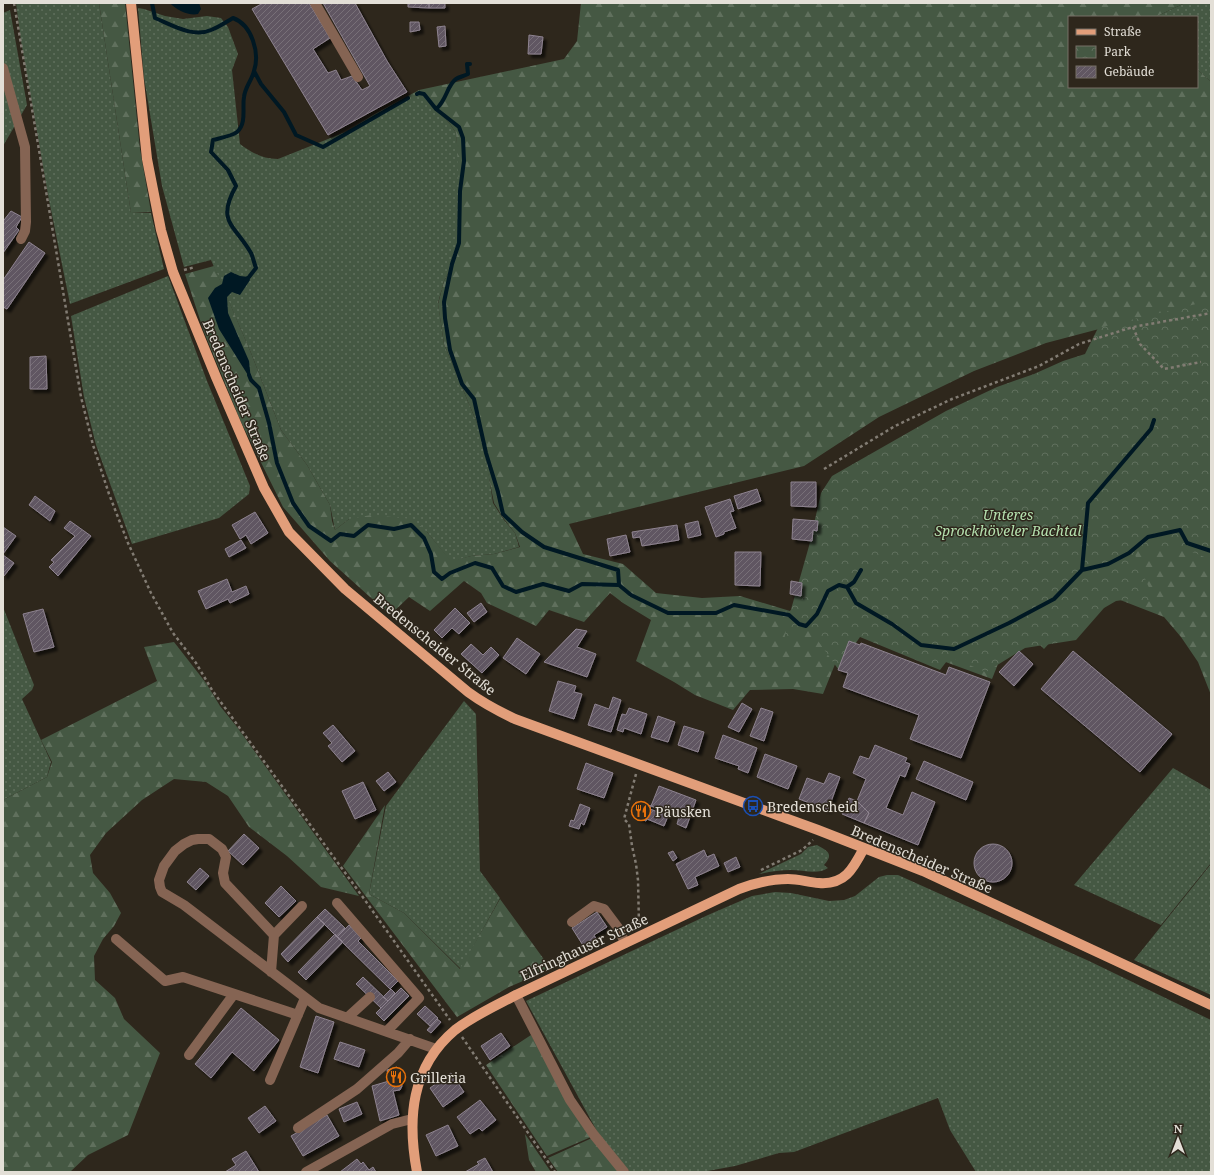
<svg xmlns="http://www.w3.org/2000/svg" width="1214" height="1175" viewBox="0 0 1214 1175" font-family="'Noto Serif',serif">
<defs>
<pattern id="grass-dots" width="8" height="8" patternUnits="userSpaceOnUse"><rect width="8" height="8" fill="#455843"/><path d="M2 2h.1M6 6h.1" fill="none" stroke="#60705d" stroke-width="1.8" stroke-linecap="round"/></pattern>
<pattern id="forest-firs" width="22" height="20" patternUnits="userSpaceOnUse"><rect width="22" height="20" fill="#455843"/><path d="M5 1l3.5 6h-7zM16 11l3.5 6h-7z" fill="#60705d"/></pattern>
<pattern id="park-crowns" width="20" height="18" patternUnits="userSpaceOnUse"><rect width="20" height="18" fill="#455843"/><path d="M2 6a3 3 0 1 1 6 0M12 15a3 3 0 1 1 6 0" fill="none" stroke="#60705d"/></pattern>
<pattern id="building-hatch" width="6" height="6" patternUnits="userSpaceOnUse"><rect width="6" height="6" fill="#615762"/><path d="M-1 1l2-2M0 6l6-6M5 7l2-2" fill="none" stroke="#786f78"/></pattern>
<filter id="shadow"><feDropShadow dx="3.5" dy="3.5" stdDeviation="1" flood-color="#0009"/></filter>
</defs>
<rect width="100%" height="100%" fill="#2e271c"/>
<path fill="url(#grass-dots)" d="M16 3H99L131 213H151L164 269 70 304 49 200 21 41Z
M1185 3H1211V82L1197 69V17H1155Z
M138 8 144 9 165 16 183 19 207 16 221 18 228 27 238 54 232 70 240 144C252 153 263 159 278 159L348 131 373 115 419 90 450 124 456 133 460 177V200L461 222 458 248 454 262 444 281 438 303 444 344 479 428 488 470 493 503 504 520 515 533 519 547 494 554 471 556 451 562 427 532 349 519 335 530 330 505 307 465 281 430 251 353 211 260 184 267 162 186 144 78Z
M10 10 27 105 3 146V13Z
M168 276 207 381 250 486 249 494 219 518 132 544 96 445 84 397 71 316Z
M3 607 34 685 32 690 22 699 51 762 47 777 3 800Z
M464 701 476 714 480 871 500 898 461 969 404 913 369 894 386 806Z
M1173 768 1211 790V863L1161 925 1074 885Z
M817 845C828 851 834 854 824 865L828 868C818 875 803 870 791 870 780 870 769 872 759 874L801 854 808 847Z
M1211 864V995L1134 960Z
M887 875H898L1089 961 1211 1020V1172H976L950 1130 938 1098 794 1152 779 1153 735 1166 702 1172H630L598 1133 526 1001 708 915 752 896 775 892 791 893 829 901 844 900 855 896 879 877Z"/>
<path fill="url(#forest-firs)" d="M99 3H125L140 149 151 212 131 213Z
M581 3H1185L1155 17H1069V87H1197V69L1211 82V305L1137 319 1046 343 974 371 879 417 804 466 569 524 583 554 623 564 656 593 702 598 740 596 790 611 804 594 1211 439V695L1198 662 1181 637 1164 617 1097 591 1044 649 1029 634 1002 654 992 679 850 627 823 694 793 689 750 690 733 710 695 695 674 682 636 661 651 620 623 603 610 593 584 622 549 610 536 626 487 603 481 593 464 581 430 611 409 597 390 615 330 561 283 507 241 422 204 332 185 274 214 266 251 353 281 430 307 465 330 505 332 521 335 530 349 519 371 515 412 519 427 532 451 561 471 556 494 554 520 547 515 533 504 519 494 503 479 428 444 344 438 304 444 281 454 262 458 248 461 222 456 133 450 124 419 90 564 59 577 41Z
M174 642 206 683 220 706 237 727 359 896 321 887 287 856 249 827 228 796 206 782 174 779 142 800 106 833 90 855 93 873 110 893 121 913 114 926 103 939 94 956 95 980 115 998 124 1019 160 1053 128 1135 88 1155 70 1172H3V800L47 777 52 762 41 740 157 681 144 647Z
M385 805 369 894 404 913 460 969 500 899 551 969 509 987 457 1017 343 866Z
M531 1035 591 1137 547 1156 486 1065Z
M525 1134 551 1172H536L529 1160Z
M592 1138 621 1172H558L548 1158Z"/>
<path fill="url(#park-crowns)" d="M1196 304H1211V560L1195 553 1176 548 1133 550 1155 602 1130 599 1116 601 1104 608 1076 640 1025 648 986 672 950 657 940 670 860 637 838 669 811 631 801 630 784 640 790 613 809 546 821 493 832 476 946 411 997 387 1034 374 1063 361 1085 354 1098 328Z"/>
<path fill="#001823" d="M170 3H199L201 9 198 14C189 16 176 10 170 3Z
M231 272 240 276 249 277 250 280 240 295 232 292 227 297 228 313 249 361 251 380 219 329 208 298 215 288 222 284 224 276Z"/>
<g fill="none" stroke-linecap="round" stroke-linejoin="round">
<path stroke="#001823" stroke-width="4" d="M152 3 155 18C172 25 193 38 211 30 219 27 226 22 233 18 252 25 260 53 254 71 252 80 245 87 244 97 242 108 247 123 237 132 232 136 220 138 213 140L211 152 228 170 236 186C216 222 234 224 251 253 253 257 254 263 256 268L249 277 245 280
M254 71 261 84 284 112 296 135 323 147 408 98
M417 94 419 93 424 94 436 109 459 127 463 138 464 161 460 191 459 243 452 264 444 302 445 318 450 350 462 384 474 399 486 453 498 492 503 514 522 532 544 547 618 570 619 585
M436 109C447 100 447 85 456 79 459 77 464 76 468 74L467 64H470
M249 375 251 380 259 388 269 423 277 463 293 503 309 526 331 541 340 534 354 536 368 525 394 529 411 525 424 538 431 554 434 572 442 579 450 573 475 563 492 568 503 586 516 592 543 584 569 591 582 584 619 585 631 595 668 613H716L734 605 789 615 799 624 806 626 817 614 828 591 839 585 847 587 856 603 892 624 921 645 954 649 1009 623 1054 599 1082 570 1108 564 1129 553 1148 537 1180 530 1187 543 1211 551
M1082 570 1088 503 1151 429 1154 420
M847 587 854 582 861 570"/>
</g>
<path fill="url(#building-hatch)" stroke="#8e8390" filter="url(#shadow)" d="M263 3H309L330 38 313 49 328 73 336 70 341 80 352 76 362 90 370 86 323 3H355L387 61 407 92 328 135 252 9Z
M408 3H429V8L408 7Z
M429 3H445V8H429Z
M410 22H419L420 30 410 32Z
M445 26 446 46 439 47 437 27Z
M529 35 543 37 541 54H528Z
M11 211 22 217 16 227 19 230 3 253V219L4 220Z
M29 242 45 253 7 309 3 307V280Z
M46 356 47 389H30V357Z
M791 482H816V507L791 506Z
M757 489 761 501 738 509 734 496Z
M35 496 55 511 50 521 29 505Z
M730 499 734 511 730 512 736 528 724 532V534L716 537 705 507Z
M255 512 268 533 251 544 246 535 240 539 232 525Z
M793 519 818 521 817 531 813 530 812 541 792 539Z
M70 521 91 536 58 576 49 567 54 562 51 560 75 536 64 528Z
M698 521 701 535 688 538 685 524Z
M677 525 679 540 642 546 640 537 633 538 632 532Z
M3 527 16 536 3 554Z
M626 535 630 552 610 556 607 539Z
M241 540 246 548 229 557 225 549Z
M735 552H761L760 586 735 585Z
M3 555 14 563 4 576 3 575Z
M227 579 232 592 246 586 249 594 230 603 228 599 206 609 198 591Z
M791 581 802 583 801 596 790 594Z
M481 603 487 612 474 622 467 613Z
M455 608 470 623 459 634 452 628 442 638 434 630Z
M43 609 54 647 34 652 23 614Z
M576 629 587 631 577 647 596 654 587 677 544 662Z
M517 638 540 654 526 674 503 658Z
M849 641 860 645 861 643 946 675 949 667 990 682 961 758 910 739 919 715 843 687 848 673 838 670Z
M471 644 483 655 491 647 499 655 482 673 461 654Z
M1019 651 1033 664 1014 686 999 672Z
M1073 651 1172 734 1140 772 1041 689Z
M558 681 576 686 574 692 582 694 574 719 549 711Z
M613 697 621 700 611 732 588 725 595 704 609 709Z
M742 703 752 709 739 732 728 727Z
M629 708 647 714 641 734 624 728 623 732 617 730 622 714 626 715Z
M761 708 773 712 764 741 750 736Z
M658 716 675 722 668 742 651 737Z
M333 725 355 751 342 762 328 746 332 743 323 733Z
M684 726 704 732 698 752 678 745Z
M723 735 757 748 748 773 738 769 739 766 715 758Z
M875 745 907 758 905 762 910 764 905 777 900 775 886 808 903 815 912 792 935 802 918 845 864 823 869 813 857 801 866 779 853 773 860 756 869 759Z
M765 754 797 766 788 789 757 777Z
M924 761 973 782 966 800 916 779Z
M586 763 613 773 604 798 577 789Z
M388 772 396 782 384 791 376 781Z
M829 773 840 777 828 810 799 799 807 778 824 784Z
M363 782 376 810 355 819 342 791Z
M659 786 696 800 686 828 677 824 679 817 651 806Z
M849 798 857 801 869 813 864 823 842 814Z
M636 802 640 804V802L651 806 646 821 635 817 636 814 632 813Z
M580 804 590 808 584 825 581 823 579 829 569 826 571 820 574 821Z
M650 809 668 816 664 826 647 819Z
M244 834 259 848 243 865 228 851Z
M974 863a19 19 0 1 1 38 0a19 19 0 1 1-38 0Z
M704 850 707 857 714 854 719 866 695 877 698 885 688 889 676 864Z
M673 851 677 858 673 861 668 853Z
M736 857 740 867 728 872 724 863Z
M200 868 209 876 196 890 187 882Z
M281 886 296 901 279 917 265 903Z
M325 909 345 928 337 937 317 917Z
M597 912 607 927 594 935 596 939 584 947 572 928Z
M317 917 325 924 288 962 281 954Z
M349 925 361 938 358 941 398 981 390 989 337 937Z
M335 934 343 942 306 980 298 972Z
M363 977 388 1001 381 1008 356 984Z
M401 988 409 996 384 1021 376 1013Z
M391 989 395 993 388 1001 383 997Z
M425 1006 438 1018 430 1026 417 1014Z
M241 1008 279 1040 254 1071 232 1052 211 1078 195 1064Z
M316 1016 334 1022 318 1073 300 1067Z
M437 1019 441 1022 431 1033 427 1030Z
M501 1033 510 1046 490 1060 481 1046Z
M340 1042 365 1050 359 1067 334 1059Z
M397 1067 402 1086 400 1090 393 1091 399 1115 380 1121 372 1086 389 1081 387 1070Z
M451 1073 464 1092 443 1107 430 1088Z
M480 1100 496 1120 482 1131 479 1128 470 1134 457 1117Z
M357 1102 362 1114 344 1122 339 1109Z
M265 1106 276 1121 259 1133 248 1118Z
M327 1115 339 1136 303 1156 291 1136Z
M448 1125 458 1146 436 1156 426 1135Z
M246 1151 259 1172H225L236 1165 232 1159Z
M485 1158 493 1172H465L479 1164 477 1162Z
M357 1159 361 1164 363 1162 369 1170 373 1167 376 1172H340Z"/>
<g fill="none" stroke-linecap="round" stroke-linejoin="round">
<path stroke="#827c73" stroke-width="2.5" stroke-dasharray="3 3" stroke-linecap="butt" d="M14 3 81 397 93 445 109 494 128 543 151 593 173 633 196 663 212 690 362 896 450 1020
M184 270 195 267
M1133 327 1140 344 1164 369 1201 362
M824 469 895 426 952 399 1039 366 1079 344 1133 327 1211 313
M636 774 624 819 629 824 632 846 636 864 638 880 639 925
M761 870 802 850 813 840
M462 1037 555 1172"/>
<path stroke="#856453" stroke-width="10" d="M315 3 358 77
M3 68 25 147 26 222 25 231 21 239
M337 903 419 998 387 1031
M572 922 594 906 604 909 619 929 625 943
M274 935 302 906
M116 939 165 981 183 977 298 1015
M271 972 274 935 225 883 223 873 226 857 222 849 209 839H198L192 840 184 844 175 851 164 866 159 880 160 887 162 892 184 905 319 1008 436 1049
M516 995 570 1100 594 1135 624 1172
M347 1018 370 997
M189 1055 234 994
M270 1080 305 998
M298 1128 357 1089 398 1053 410 1039
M306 1172 392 1124 412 1119"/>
<path stroke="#e29e7a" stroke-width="10" d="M131 3 147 159 161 230 173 272 216 377 264 488 289 532 345 589 468 692C483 703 498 711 515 719L818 830 923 871 1211 1005
M417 1172C407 1119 411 1067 455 1030 473 1016 495 1006 516 995L739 889C755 883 771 879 788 879 798 879 808 882 819 883 845 885 853 869 864 848"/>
</g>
<defs>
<g id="bus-ring" transform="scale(1)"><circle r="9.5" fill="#2e271c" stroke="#1a4fb4" stroke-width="1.5"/><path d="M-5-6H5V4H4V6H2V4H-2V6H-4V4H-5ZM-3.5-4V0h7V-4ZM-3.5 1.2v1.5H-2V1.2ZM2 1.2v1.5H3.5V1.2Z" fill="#1a4fb4"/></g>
<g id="restaurant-ring" transform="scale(1)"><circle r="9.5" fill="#2e271c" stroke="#e8710a" stroke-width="1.5"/><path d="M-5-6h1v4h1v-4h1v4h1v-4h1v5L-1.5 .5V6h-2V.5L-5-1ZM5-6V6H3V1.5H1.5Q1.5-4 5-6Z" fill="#e8710a"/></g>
</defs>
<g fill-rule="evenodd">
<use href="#bus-ring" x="753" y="806"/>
<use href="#restaurant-ring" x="641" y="811"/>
<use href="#restaurant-ring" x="396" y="1077"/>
</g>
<g text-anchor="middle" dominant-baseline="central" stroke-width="3" stroke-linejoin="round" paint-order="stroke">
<g font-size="14" fill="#e3dfd7" stroke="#2e271c">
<text transform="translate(237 390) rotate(67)">Bredenscheider Straße</text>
<text transform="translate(435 644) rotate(39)">Bredenscheider Straße</text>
<text transform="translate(922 859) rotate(23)">Bredenscheider Straße</text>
<text transform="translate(584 947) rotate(-25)">Elfringhauser Straße</text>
</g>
<g font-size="14" font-style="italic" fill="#b4e0ae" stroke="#2e271c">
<text x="1008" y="514">Unteres<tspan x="1008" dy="16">Sprockhöveler Bachtal</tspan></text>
</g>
<g font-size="14" fill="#e3dfd7" stroke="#2e271c" text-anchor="start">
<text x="767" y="806">Bredenscheid</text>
<text x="655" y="811">Päusken</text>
<text x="410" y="1077">Grilleria</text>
</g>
</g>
<rect width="1214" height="1175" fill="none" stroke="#e3dfd7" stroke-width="8"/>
<rect x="1068" y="16" width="130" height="72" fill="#2e271c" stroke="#767167"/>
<rect x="1076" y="29" width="20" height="6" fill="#e29e7a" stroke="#767167"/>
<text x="1104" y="36" font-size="12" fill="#e3dfd7">Straße</text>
<rect x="1076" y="46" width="20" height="12" fill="url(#park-crowns)" stroke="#767167"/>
<text x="1104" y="56" font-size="12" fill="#e3dfd7">Park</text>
<rect x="1076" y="66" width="20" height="12" fill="url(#building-hatch)" stroke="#767167"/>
<text x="1104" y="76" font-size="12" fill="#e3dfd7">Gebäude</text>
<g transform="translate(1178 1139)" stroke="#2e271c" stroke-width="3" paint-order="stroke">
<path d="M0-3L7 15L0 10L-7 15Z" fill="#e3dfd7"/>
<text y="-6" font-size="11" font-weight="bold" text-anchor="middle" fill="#e3dfd7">N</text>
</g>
</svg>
